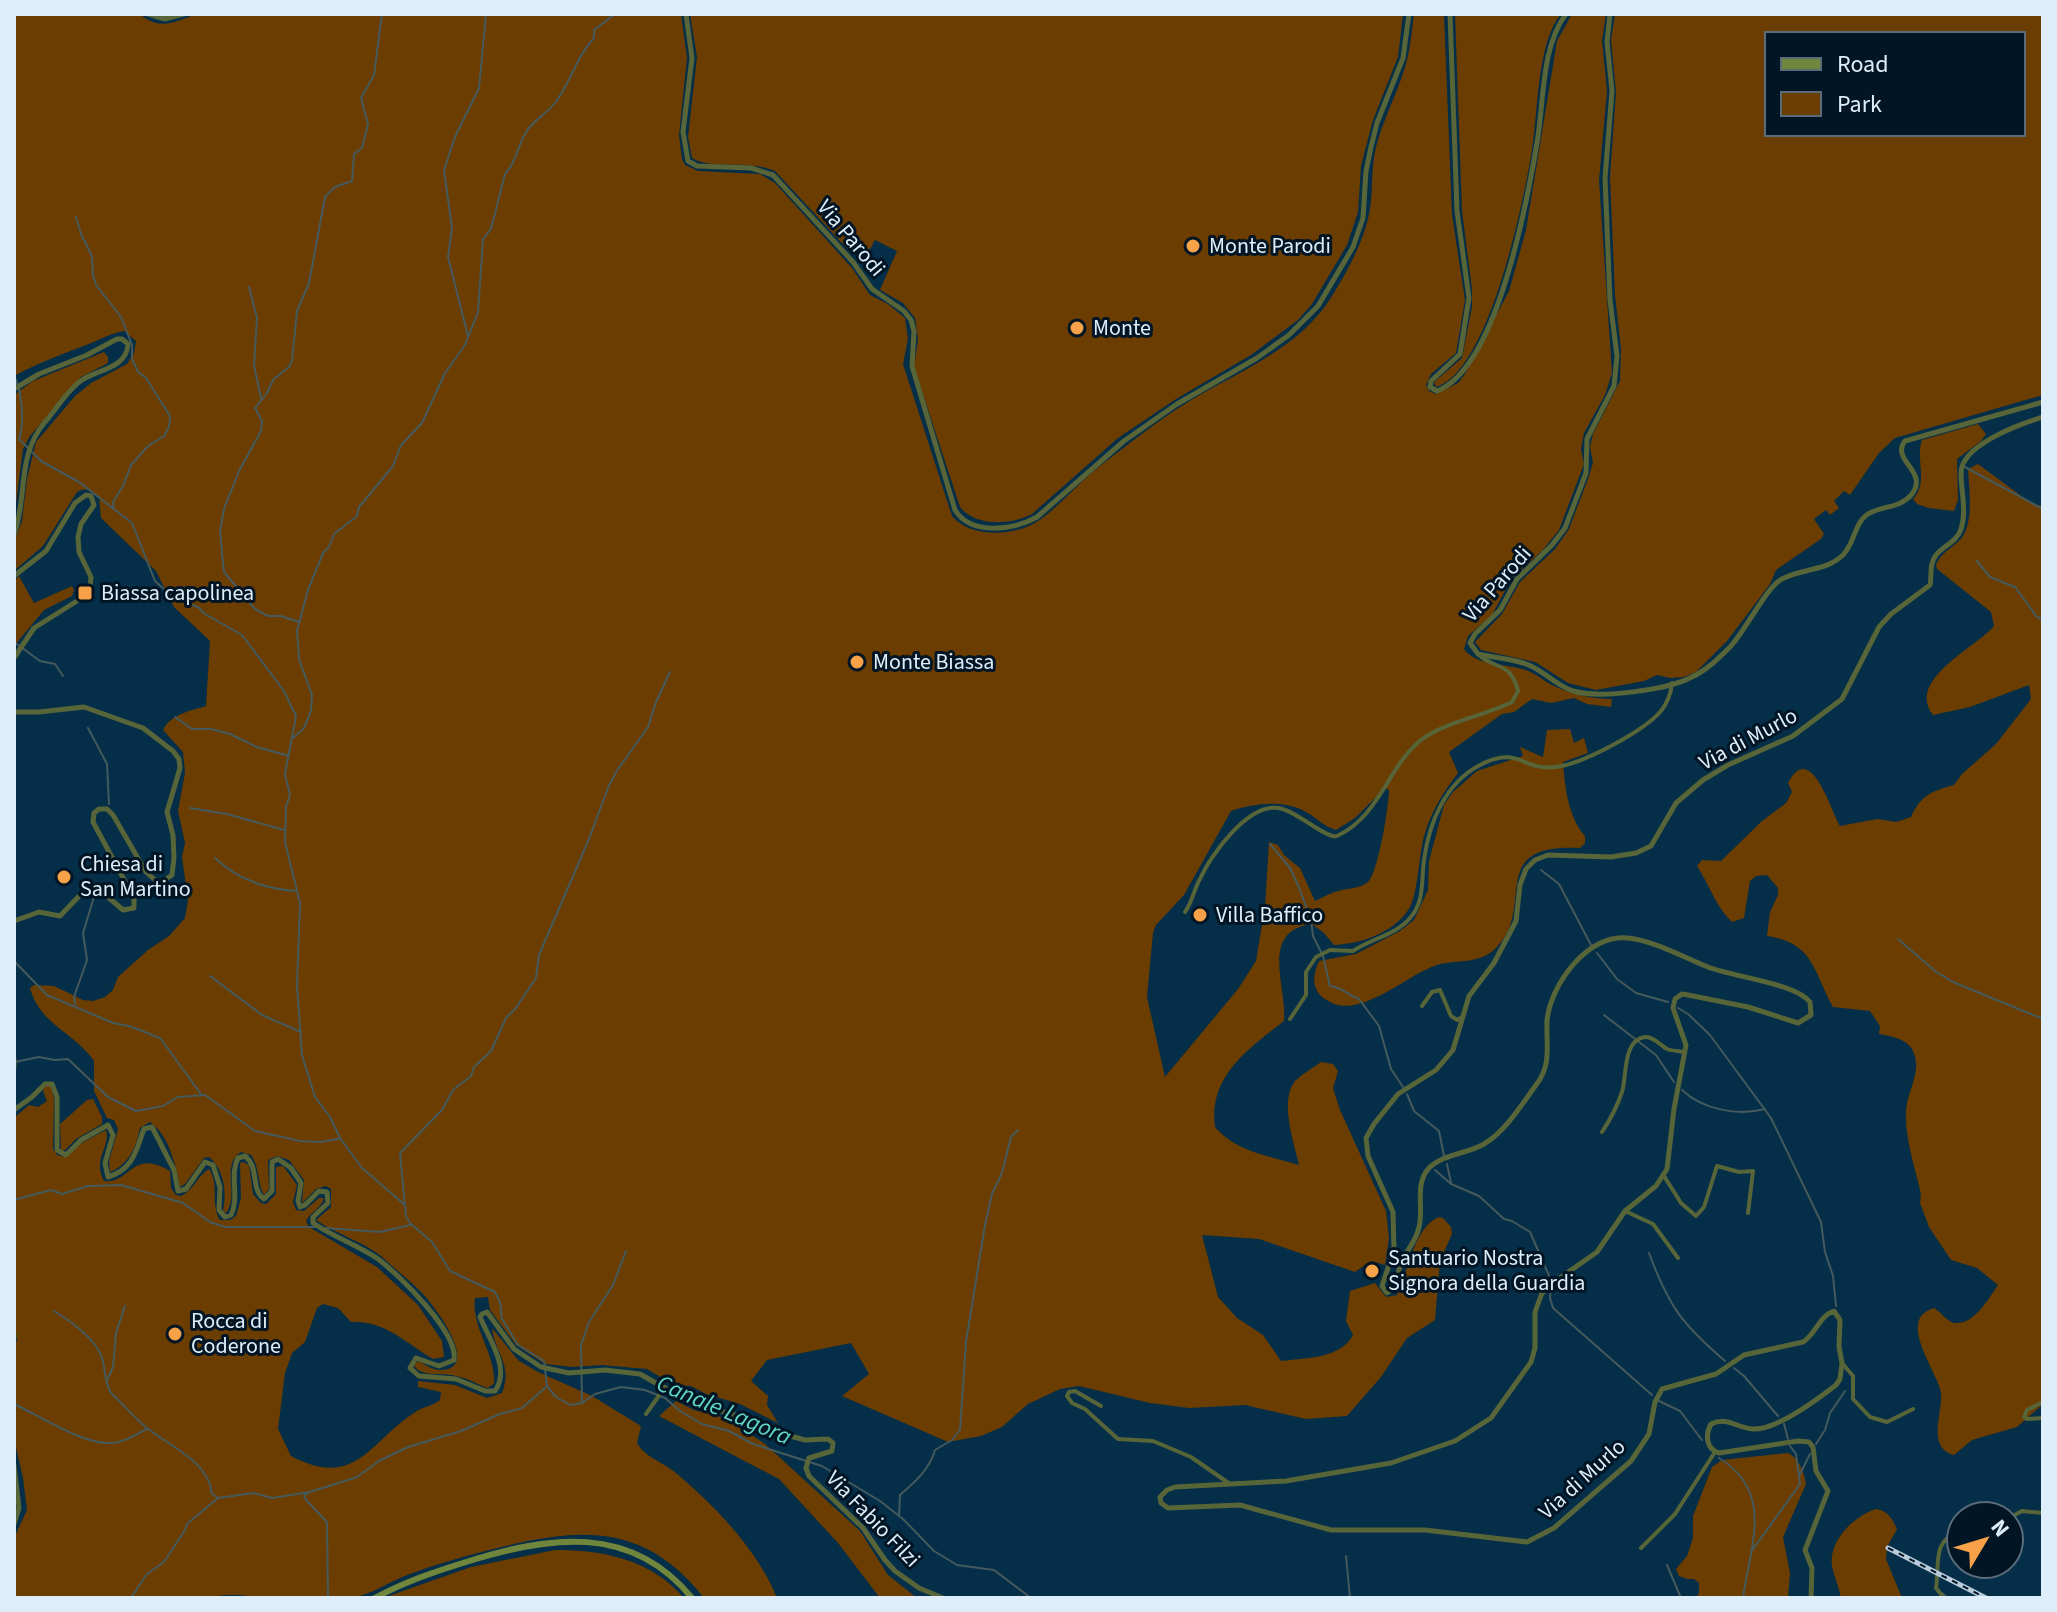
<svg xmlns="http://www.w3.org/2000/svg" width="2057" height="1612" viewBox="0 0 2057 1612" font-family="'Source Sans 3',sans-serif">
<rect width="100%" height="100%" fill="#052e48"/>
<path fill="#6c3d01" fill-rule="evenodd" d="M14 14H140C159 31 176 22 196 14H681L687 58 679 135 682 159 685 165 698 171 760 174 775 183 852 268 870 295 888 304 905 318 908 339 903 364 952 516C969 537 1008 536 1031 525 1052 515 1079 482 1100 466 1125 447 1151 426 1177 409 1230 374 1297 353 1332 296 1347 272 1361 246 1368 219 1374 196 1370 171 1376 147 1384 116 1401 87 1408 56 1411 42 1412 28 1414 14H1444L1452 215 1465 300 1456 353 1431 374 1426 385 1429 391 1436 394 1458 383 1465 374 1509 291 1526 230 1557 41 1572 14H1606L1602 40 1607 91 1599 180 1612 373 1605 395 1584 433 1581 449 1584 464 1559 530 1542 551 1512 578 1492 615 1468 636 1464 649C1477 666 1502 663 1522 669 1535 672 1544 682 1556 687 1574 695 1593 699 1612 699L1611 707 1587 704 1574 698 1551 703 1532 699 1514 712 1502 714 1449 752 1458 773C1444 791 1432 810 1425 833 1419 852 1418 893 1410 907 1396 932 1361 944 1334 945L1324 933 1312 924C1259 931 1287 986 1284 1021 1248 1049 1208 1077 1215 1127 1236 1152 1270 1156 1299 1165 1294 1143 1279 1101 1295 1081 1302 1074 1313 1068 1321 1062L1333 1064 1338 1071 1333 1088 1340 1110 1386 1211 1389 1238 1385 1265 1371 1261 1355 1272 1259 1239 1202 1235 1218 1297 1237 1318 1263 1335 1281 1361C1305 1358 1340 1359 1353 1335L1346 1321 1350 1291 1375 1283 1386 1297 1397 1295C1408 1272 1414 1227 1439 1217L1443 1218 1451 1227 1452 1234 1440 1261 1435 1320 1407 1338 1381 1377 1347 1416 1306 1419 1245 1405 1189 1408 1150 1403 1079 1386 1060 1389 1028 1404 1002 1427 981 1436 948 1442 842 1396 869 1374 851 1343 767 1360 751 1381 768 1396 767 1405 778 1423 740 1404 706 1394 691 1386 674 1385 647 1369 602 1365 573 1367 545 1364 516 1345 490 1310 488 1297 475 1298C471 1328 496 1353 494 1384L487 1388C477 1384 467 1378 456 1376 442 1372 423 1378 414 1366L418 1361C425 1364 432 1370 440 1370 483 1370 434 1305 422 1293 410 1281 394 1268 381 1256 362 1241 336 1234 316 1220L331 1207V1189L326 1186 316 1189 302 1203 304 1180 289 1160 277 1156 268 1160 269 1189 264 1195C257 1183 260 1167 251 1155L241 1152C220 1165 240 1195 226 1213L223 1210C227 1192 224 1169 209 1157L204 1158 185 1184 180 1187C176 1166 169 1135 150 1122L140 1128C136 1148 129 1164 110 1172L109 1161 118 1129 114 1120 107 1118 94 1091V1061C73 1031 40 1025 30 988L34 985 54 986 83 1000 93 1001 105 997 113 990 118 977 148 950 169 936 185 918 188 901 182 857 185 843 178 811 185 773 183 752 163 730C171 714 190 711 206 706L210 641 174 607 156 571 101 518 99 497C90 490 87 487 77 492L43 546 14 571V542L22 521 27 479 36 442 75 396 91 383 127 364 134 353 136 341 124 331C108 334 96 342 81 347 57 356 36 364 14 376ZM1385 788 1389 790C1389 806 1378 873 1368 882 1359 889 1348 888 1338 891 1330 893 1322 898 1315 901L1300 868 1284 855 1278 845 1269 842 1265 907 1256 961 1238 989 1165 1077 1147 997 1153 933 1156 925 1184 895 1231 811C1254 803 1286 799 1308 813 1318 819 1323 826 1336 830L1355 818Z
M690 14H1403L1398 57 1373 120 1361 166 1358 212 1347 245 1312 304 1298 320 1251 355 1176 399 1118 438 1032 514C1011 525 976 527 960 507L914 367 918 339 915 318 903 303 880 290 897 251 875 240 870 249 853 255 775 171C748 159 715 171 692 158L688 137 697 57Z
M1455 14H1561C1537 42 1538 113 1532 150 1524 200 1489 372 1436 387L1434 382 1462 358 1472 307V289L1462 211Z
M1615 14H2043V395L1895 438 1879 453 1850 495 1844 491 1834 501 1839 508 1830 515 1826 510 1814 519 1824 534 1821 539 1776 570 1770 584 1727 641 1696 672 1684 677 1670 678 1657 675 1644 681 1596 690 1568 683 1535 662 1481 650 1475 642 1502 614 1520 582 1555 549 1569 529 1588 479 1593 463 1590 447 1593 434 1620 381 1621 349 1615 295 1610 177 1616 92 1611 40ZM1767 34H2023V134H1767Z
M104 352 108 357V363L81 377 30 436 23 449 14 519V395L33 381Z
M1978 424 1986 434 1981 441 1957 459 1958 500 1954 511 1929 508 1917 504 1913 499C1929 483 1915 459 1922 440Z
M1978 464 2032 504 2043 506V1404L2017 1427 1972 1440 1954 1455C1926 1448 1943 1412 1941 1393 1938 1372 1895 1319 1934 1308 1941 1312 1947 1322 1955 1323 1974 1325 1989 1298 1998 1285L1977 1268 1951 1260 1929 1227 1920 1203 1921 1194C1915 1167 1902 1131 1907 1103 1911 1085 1922 1067 1912 1049 1905 1038 1890 1036 1879 1034L1880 1026 1870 1011 1833 1007C1813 971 1814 943 1767 936L1770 912 1778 895V888L1767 875 1756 876 1750 881 1744 918 1732 922C1716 907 1709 884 1697 866L1702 860 1721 861 1762 821 1786 803 1792 792 1788 783C1811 739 1831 812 1840 826L1877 819 1896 822 1911 817C1921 795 1932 791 1954 785L1962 774 1996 744 2031 699 2029 685 1970 707 1933 715C1905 680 1977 647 1994 626L1991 612 1937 569 1936 565C1941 553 1950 549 1959 541 1975 525 1969 490 1968 469Z
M19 576 34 603 72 586 74 590 72 596 44 610 14 646V581Z
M1570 729 1574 743 1584 738 1588 753 1563 762C1565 788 1568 816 1585 836V843L1580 848C1483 843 1538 909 1495 949 1478 965 1456 959 1437 965 1408 974 1361 1019 1330 1002 1312 993 1311 979 1319 961L1356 954 1400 931 1414 920 1428 890 1429 861 1444 805 1453 792 1477 771 1523 756 1520 747 1543 757 1547 730Z
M45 1086H51L54 1099 53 1149 57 1155 65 1157 80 1144 106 1130C111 1147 92 1158 104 1181 131 1184 131 1148 170 1171L171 1188 176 1195 181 1196C194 1190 198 1175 209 1169 220 1185 210 1205 220 1220H230L236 1216 241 1198 240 1163 243 1162 249 1165 253 1194 261 1203 266 1204 276 1194V1167L283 1166 297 1185 293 1202 296 1210 304 1211 319 1198H324C322 1208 310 1212 306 1221L309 1227 377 1267 418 1305 442 1341 444 1357 433 1359C406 1343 385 1320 351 1322L338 1308 323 1304 317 1308 305 1342 292 1353 285 1373 278 1429 291 1456C357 1491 371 1439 417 1411 425 1406 433 1406 440 1400L441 1392 418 1387V1381L455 1385 487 1398 502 1393C513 1364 495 1353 492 1328L518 1360 536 1371 592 1396 641 1426 637 1443C646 1458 663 1462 676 1473 716 1507 757 1549 777 1598H704C648 1527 588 1526 506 1546 472 1554 439 1563 407 1575 389 1582 369 1596 350 1598 324 1600 296 1599 271 1598 250 1597 231 1591 210 1598H14V1538L27 1510 23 1478 14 1439V1353L17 1339 14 1323V1118L29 1105 38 1107 47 1101 43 1091Z
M93 1099 102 1117V1124L76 1139 65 1150H61L60 1124 87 1100Z
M676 1401 694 1410 725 1418 765 1444 860 1531 888 1575 917 1598H880L838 1543 779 1479 659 1416Z
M1788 1453C1799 1458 1804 1472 1806 1484L1783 1537 1790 1573 1788 1598H1696L1699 1593V1583L1694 1579H1687L1679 1576 1676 1569 1687 1556 1693 1538V1516L1712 1467 1722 1460Z
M1876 1509C1888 1511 1892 1518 1897 1529L1887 1547 1886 1559 1902 1598H1841C1839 1587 1834 1577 1832 1566 1828 1541 1854 1516 1876 1509Z
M555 1550C604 1550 650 1559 684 1598H383L471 1567Z"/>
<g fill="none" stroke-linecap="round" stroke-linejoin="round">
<path stroke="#455a5c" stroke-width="2" d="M76 217 81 234 92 256 93 275 96 285 121 317 132 345V359L138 372 146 378 170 416 169 427 164 436 148 446 131 465 123 486 113 502 114 509
M249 287 257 318 254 366 261 398
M468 336 448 257 452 228 444 170 455 137 479 88 486 14
M14 375C22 392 25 421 19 439L41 461 79 482 132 523 155 581 176 600 198 607 205 614 242 635 284 691 296 716 285 774 290 795 286 807 285 842 300 903 297 986 302 1055 315 1097 330 1117 340 1138 362 1168 405 1205
M1963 466 2043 509
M1976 560 1990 577 2015 587 2037 617 2043 620
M299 622 281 616H268L255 609 224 572 220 532 224 509 239 471 261 431 262 421 255 408 267 393 273 380 289 367 292 361 297 311 309 283 325 197 335 187 352 181 354 154 362 148 368 124 361 98 374 75 382 14
M14 642 40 661 55 664 63 676
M670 672 656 702 648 727 616 772 608 788 589 839 539 955 536 978 515 1009 506 1018 491 1051 474 1067 471 1076 453 1090 442 1110 400 1153 406 1217 411 1224 432 1242 450 1271 495 1292 500 1302 502 1319 518 1345 544 1361 547 1386 556 1397 570 1405 582 1403 595 1394 621 1387 645 1390 665 1398 680 1411 702 1424 729 1431 753 1444 822 1466 880 1501 903 1519 934 1551 957 1565 994 1570 1031 1598
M175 717 192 729H211L230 734 257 747 289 756
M88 728 107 764 109 804
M292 739 304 728 311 711 312 695 299 659 297 631 308 590 323 553 329 547 334 534 357 516 359 507 393 466 401 445 422 423 445 373 465 345 478 312 483 239 491 229 505 174C516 163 517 148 525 134 532 120 546 115 555 103 571 82 576 57 594 38V30L615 14
M190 808 227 814 284 830
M1270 844 1290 868 1298 885 1311 920 1313 936 1323 956 1330 986C1343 987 1348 996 1359 999L1379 1026 1391 1069 1403 1087
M215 858C237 879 266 889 296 891
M1541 870 1559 884 1591 945
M1898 939 1935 971 1953 982 2043 1019
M1597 953 1617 979 1636 993 1668 1002
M14 961 47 995 113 1023 129 1026 160 1038 201 1094
M210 976 262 1015 301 1032
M75 1004 74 997 87 960 83 933 94 897
M1678 1008 1688 1014 1710 1035 1771 1118 1821 1222 1825 1252 1833 1276 1836 1306
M1604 1015 1656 1055 1674 1082
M15 1062 39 1057 55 1060 68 1059 108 1097 136 1111 163 1106 178 1097 205 1095 255 1131 300 1141 320 1142 339 1139
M1682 1090C1703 1110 1738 1116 1765 1109
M1407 1094 1414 1111 1439 1131 1444 1156
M1447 1164 1451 1183
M1435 1170 1451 1184 1479 1196 1504 1219 1512 1221 1530 1232 1551 1280
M14 1200 51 1190 62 1194 88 1186 121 1185 183 1203 210 1222 225 1227H315
M326 1228 380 1232 410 1225
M1649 1253C1669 1307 1682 1324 1725 1361
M1551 1289 1550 1298 1553 1308 1652 1395
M54 1311C72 1322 98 1340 103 1361 105 1372 105 1383 111 1393 123 1404 134 1418 147 1428 169 1446 209 1461 212 1494L217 1497
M1734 1368 1744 1376 1778 1416
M107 1380 113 1367 116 1333 125 1306
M1659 1401 1680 1411 1702 1440
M582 1403 581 1345 589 1322 613 1285 626 1251
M14 1404C40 1416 83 1445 112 1443 124 1443 136 1434 147 1429
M1784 1424 1788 1439
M1816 1444 1825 1430 1830 1413 1845 1391
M1719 1458C1775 1492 1750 1546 1743 1598
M1799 1476 1810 1454
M309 1492 304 1496 306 1500 327 1522 328 1598
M899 1516 900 1495C914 1483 930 1469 935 1450L952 1440 960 1430 966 1342 985 1225 992 1194 1002 1173 1011 1137 1018 1130
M1751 1552 1800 1484 1796 1454 1790 1446
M1346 1556 1350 1598
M1667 1565 1681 1598
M1942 1593 1948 1598
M131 1598 147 1574 164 1562 185 1530 187 1524 218 1498 254 1493 272 1498 310 1492 357 1477 379 1461 408 1447 461 1431 500 1414 522 1408 546 1387"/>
<path stroke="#576539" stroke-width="4" d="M1185 912C1192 903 1194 889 1200 879 1211 854 1248 804 1278 808 1296 810 1327 840 1337 836 1380 816 1388 766 1421 740 1447 721 1484 716 1512 702L1518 691C1511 661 1494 670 1478 654
M1422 1006 1432 992 1440 990 1451 1016 1457 1020 1462 1017
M1290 1019 1306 995V972L1316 957 1330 950 1353 951C1370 939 1396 935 1410 918 1425 901 1421 881 1424 860 1429 823 1445 783 1480 765 1519 745 1522 771 1555 767 1581 765 1644 731 1661 711 1668 702 1671 694 1672 683
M1602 1132C1610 1120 1617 1107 1622 1092 1627 1078 1622 1040 1645 1037 1653 1036 1660 1045 1667 1049 1672 1051 1679 1051 1685 1052
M1664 1176 1681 1203 1696 1216 1704 1207 1717 1166 1739 1172 1753 1171 1748 1213
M1625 1211 1653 1224 1678 1258
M1842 1363 1853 1376V1399L1870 1417 1887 1422 1913 1409
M2043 1402 2027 1410 2024 1417 2027 1419 2043 1418
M1101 1406 1075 1391 1069 1392 1067 1396 1072 1403 1085 1409 1118 1439 1153 1441 1191 1457 1230 1484
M646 1414 665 1387
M2009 1518 2022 1511 2043 1513
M1641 1548 1675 1514 1715 1452
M1944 1598 1936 1588C1940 1564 1931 1539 1961 1532"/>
<path stroke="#576539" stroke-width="5" d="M148 14 165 19 184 14
M686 14 692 58 683 132 688 161 697 166 751 168 773 175 853 262 872 289 904 311 911 320 914 331 912 366 955 510C971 536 1014 530 1037 517L1124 441 1177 404 1257 358 1289 335 1318 306 1353 247 1363 218 1366 171 1371 147 1377 123 1403 58 1409 14
M1450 14 1457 211 1469 298 1460 354 1431 381 1430 387 1437 391C1497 368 1527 202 1537 143 1544 103 1541 47 1566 14
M1610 14 1607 42 1612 91 1605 178 1610 300 1617 356 1614 386 1587 439 1586 473 1565 528 1552 545 1517 579 1500 610 1475 634 1470 643 1478 654C1494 658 1517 659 1531 666 1546 673 1557 686 1573 691 1600 699 1667 690 1692 677 1707 670 1719 658 1730 647 1745 632 1766 587 1782 579 1802 568 1825 572 1843 555 1855 543 1854 523 1868 514 1882 505 1900 509 1912 494 1929 471 1890 460 1905 441L2043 402
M14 389 39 374 87 355 117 339H122L128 344C127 368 99 369 82 380 68 389 56 410 45 422 16 456 28 496 14 535
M14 576 46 551 75 503 86 495 91 496 94 505 81 524 78 537 79 552 91 577 90 588 77 601 34 628 14 658
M14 712H39L84 707 143 728 173 751 179 759 180 768 167 812 173 835 174 858 172 875 162 882 155 880 146 872 113 815 107 809H99L94 813 93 822 134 898V908L123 910 94 885 82 893 60 916 39 912 14 921
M14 1059V1068
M14 1110 32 1097 45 1084H52L57 1097V1150L66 1155 81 1140 108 1125 113 1135 105 1163 108 1177C134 1169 136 1150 144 1129L152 1127 174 1170 178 1191 186 1189 205 1162 213 1165 220 1187 219 1210 225 1217 231 1215C240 1197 229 1175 238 1158L245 1156C260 1168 250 1189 264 1199L272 1191V1162L278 1159 291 1168 301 1183 298 1201 300 1207 305 1205 319 1191 327 1192 328 1203 313 1217V1223C333 1237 358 1245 378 1259 398 1274 459 1333 454 1360L439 1366 416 1358 410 1368 419 1376 456 1379 485 1391H495C511 1369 489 1339 480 1317L482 1314 487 1312 514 1349 541 1367 569 1373 605 1370 640 1374 691 1403 750 1419 772 1431 805 1440 828 1439 833 1443 832 1451 809 1458 806 1468 809 1476 863 1528 885 1560 895 1571 919 1588 943 1598
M14 1334V1338
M14 1465 19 1508 14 1524
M1811 1598 1812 1568 1805 1550 1828 1491 1816 1471 1813 1447 1809 1442 1798 1441 1719 1453C1706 1449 1705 1435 1711 1424 1728 1416 1736 1428 1753 1429 1777 1430 1818 1399 1836 1385L1840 1379 1842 1363 1839 1347 1840 1320 1834 1311C1819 1316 1816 1334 1803 1342L1744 1355 1716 1374 1662 1389 1655 1402 1649 1434 1631 1461 1554 1528 1527 1542 1425 1530H1331L1240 1505 1168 1508 1161 1503 1160 1497 1167 1490 1175 1487 1286 1481 1391 1463 1455 1441 1491 1418 1531 1362 1535 1348V1312L1542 1293 1557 1280 1597 1252 1625 1211 1656 1186 1667 1169 1674 1109 1686 1045 1673 1008 1675 999 1682 994 1688 995 1748 1007 1798 1023 1811 1015 1810 1002C1795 983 1733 977 1708 967 1683 957 1655 941 1628 938 1588 933 1550 985 1547 1021 1546 1045 1552 1065 1536 1085 1522 1104 1505 1132 1484 1144 1467 1154 1443 1154 1429 1168 1414 1184 1424 1208 1419 1227 1417 1239 1408 1249 1403 1259 1398 1269 1397 1278 1395 1288L1387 1293 1382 1286 1394 1250 1393 1212 1368 1156 1366 1138 1374 1124 1398 1094 1436 1070 1453 1050 1469 996 1494 963 1516 921 1520 885 1526 869 1535 860 1548 855 1611 857 1636 853 1651 846 1676 803 1703 780 1728 765 1793 736 1842 699 1879 627 1891 614 1930 585C1932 575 1929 564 1936 555 1944 545 1957 542 1961 529 1967 511 1961 492 1961 473 1961 445 2020 424 2043 417"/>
<path stroke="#70863c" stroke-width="6" d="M375 1598C404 1582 434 1572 466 1562 548 1536 631 1523 692 1598"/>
<g stroke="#b7cbda" stroke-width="5">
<path id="rail" d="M1888 1548 1986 1598"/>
</g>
<use href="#rail" stroke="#021524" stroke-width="2" stroke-dasharray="6" stroke-linecap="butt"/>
</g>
<g fill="#f7a149" stroke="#021524" stroke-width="3">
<circle cx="1193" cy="246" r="8"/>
<circle cx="1077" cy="328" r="8"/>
<rect x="77" y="585" width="16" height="16" rx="4"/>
<circle cx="857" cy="662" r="8"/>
<circle cx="64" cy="877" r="8"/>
<circle cx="1200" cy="915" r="8"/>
<circle cx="1372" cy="1271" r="8"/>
<circle cx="175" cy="1334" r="8"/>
</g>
<g text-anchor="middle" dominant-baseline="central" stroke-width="6" stroke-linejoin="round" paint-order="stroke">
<g font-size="22" fill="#deedfa" stroke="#021524">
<text transform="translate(851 238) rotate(50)">Via Parodi</text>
<text transform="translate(1497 584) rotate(-49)">Via Parodi</text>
<text transform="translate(1748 739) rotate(-28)">Via di Murlo</text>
<text transform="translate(1582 1479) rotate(-42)">Via di Murlo</text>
<text transform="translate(873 1519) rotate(46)">Via Fabio Filzi</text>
</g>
<g font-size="22" fill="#deedfa" stroke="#021524" text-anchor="start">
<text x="1209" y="246">Monte Parodi</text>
<text x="1093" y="328">Monte</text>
<text x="101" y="593">Biassa capolinea</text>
<text x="873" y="662">Monte Biassa</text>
<text x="80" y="864">Chiesa di<tspan x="80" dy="25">San Martino</tspan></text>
<text x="1216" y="915">Villa Baffico</text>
<text x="1388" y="1258">Santuario Nostra<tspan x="1388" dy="25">Signora della Guardia</tspan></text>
<text x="191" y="1321">Rocca di<tspan x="191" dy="25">Coderone</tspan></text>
</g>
<g font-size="24" font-style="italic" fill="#61d7c7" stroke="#021524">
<text transform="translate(724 1410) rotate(23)">Canale Lagora</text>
</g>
</g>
<rect width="2057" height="1612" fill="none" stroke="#deedfa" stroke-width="32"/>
<rect x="1765" y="32" width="260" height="104" fill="#021524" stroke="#5a6b7a" stroke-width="2"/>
<rect x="1781" y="58" width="40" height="12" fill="#70863c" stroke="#5a6b7a" stroke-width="2"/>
<text x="1837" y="72" font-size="24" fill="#deedfa">Road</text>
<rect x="1781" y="92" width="40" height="24" fill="#6c3d01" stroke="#5a6b7a" stroke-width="2"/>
<text x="1837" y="112" font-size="24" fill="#deedfa">Park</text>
<g transform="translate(1985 1540) rotate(52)"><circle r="38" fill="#021524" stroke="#5a6b7a" stroke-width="2"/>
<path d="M0-6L14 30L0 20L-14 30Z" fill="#f7a149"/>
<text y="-12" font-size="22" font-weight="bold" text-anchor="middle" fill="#deedfa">N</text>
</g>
</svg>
